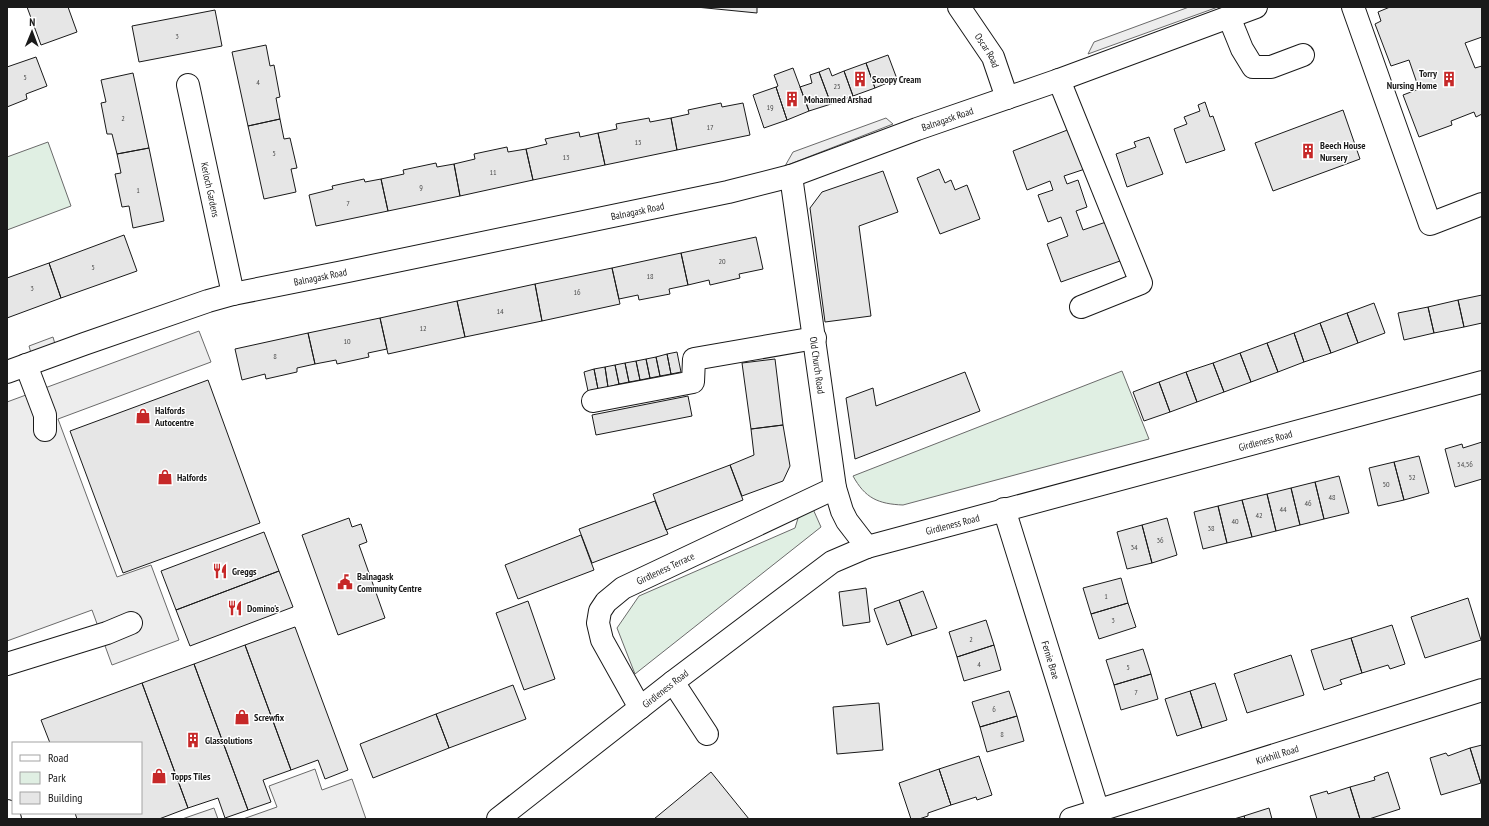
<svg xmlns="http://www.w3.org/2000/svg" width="1489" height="826" viewBox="0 0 1489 826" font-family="'PT Sans Narrow',sans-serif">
<rect width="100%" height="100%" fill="#fff"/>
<path fill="#e0efe3" stroke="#6a6a6a" d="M48 142 71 206 7 230V157Z
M1122 371 1149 439 903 505C878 504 865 498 853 476Z
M813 509 821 527 635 674 617 628 639 596 795 528 799 515Z"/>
<path fill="#ededed" stroke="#6a6a6a" d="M1189 7H1218L1088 54 1094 42Z
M886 118 893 124 785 166 793 152Z
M199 331 211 362 58 419 117 577 151 565 179 640 112 665 92 610 7 641V402Z
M53 337 55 344 31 353 29 346Z
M315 769 322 790 352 779 366 819H243L277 807 269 786Z
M214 808 218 819H182Z"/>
<path fill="#e6e6e6" stroke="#1a1a1a" d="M27 7H68L77 32 41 45Z
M696 7H757V13Z
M1390 7H1482V37L1465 43 1475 68 1482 66V114L1476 117 1474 112 1451 121 1452 125 1419 137 1403 95 1419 89 1409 60 1391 66 1375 24 1381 21 1378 12Z
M215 10 222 46 139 62 132 26Z
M266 45 270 66 274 65 280 97 276 98 280 119 248 126 232 52Z
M888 55 897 79 875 88 866 63Z
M36 57 47 86 26 94 27 99 7 107V67Z
M866 63 875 88 853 96 844 71Z
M793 68 809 111 787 120 776 87 778 86 774 75Z
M829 68 832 76 844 71 853 96 831 104 819 72Z
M819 72 831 104 809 111 800 87 812 83 810 75Z
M133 73 149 148 117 154 112 134H107L101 103 106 102 101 80Z
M776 87 787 120 764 128 753 95Z
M1205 102 1210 117 1213 116 1225 150 1186 163 1174 129 1187 124 1184 117 1200 111 1198 105Z
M721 103 722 107 743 103 750 135 677 150 671 118 689 114 688 110Z
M1343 110 1360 159 1273 191 1255 143Z
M649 118 650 122 671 118 677 150 605 165 598 133 617 129 616 124Z
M280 119 284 139 290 138 297 168 291 169 296 192 264 199 248 126Z
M1070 129 1085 169 1064 176 1067 184 1078 180 1087 207 1076 211 1083 230 1106 222 1120 261 1061 282 1047 244 1068 236 1061 217 1048 222 1038 195 1053 190 1050 181 1027 190 1013 151Z
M579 132 580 137 598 133 605 165 533 180 526 149 547 144 545 139Z
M1149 137 1163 174 1127 187 1116 154 1136 147 1134 142Z
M507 147 508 152 526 149 533 180 460 196 454 164 475 159 474 154Z
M149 148 164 221 133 228 129 206 122 207 115 174 121 173 117 154Z
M436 163 437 167 454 164 460 196 388 211 381 179 404 174 403 170Z
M939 169 945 183 951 180 955 190 967 185 980 219 940 234 917 178Z
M883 171 898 212 859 226 871 316 825 322 810 208 822 192Z
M364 179 365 182 381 179 388 211 316 226 309 195 333 189 332 186Z
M124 235 137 271 61 298 49 263Z
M756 237 763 269 739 274 740 278 710 285 709 280 688 285 681 253Z
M681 253 688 285 669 289 670 294 639 300 638 295 619 299 612 268Z
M49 263 61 298 7 318V278Z
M612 268 620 304 542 321 535 284Z
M535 284 542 321 465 337 457 301Z
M1482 295V323L1464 327 1458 300Z
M1458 300 1464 327 1434 333 1428 307Z
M457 301 465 337 388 354 380 318Z
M1374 303 1385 333 1358 343 1347 313Z
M1428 307 1434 333 1404 340 1398 313Z
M1347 313 1358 343 1331 353 1320 323Z
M380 318 387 349 368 353 369 357 337 364 336 360 315 364 308 333Z
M1320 323 1331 353 1304 362 1294 333Z
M308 333 315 364 297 368V372L266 379 265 374 242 380 235 349Z
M1294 333 1304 362 1278 372 1267 343Z
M1267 343 1278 372 1251 382 1240 353Z
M677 352 681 372 671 374 667 354Z
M1240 353 1251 382 1224 392 1213 363Z
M667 354 671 374 660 376 656 357Z
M656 357 660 376 650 378 646 359Z
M646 359 650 378 640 380 636 361Z
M775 359 783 425 751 429 742 363Z
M636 361 640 380 629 382 625 363Z
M625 363 629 382 619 384 615 365Z
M1213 363 1224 392 1197 402 1186 372Z
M615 365 619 384 608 387 605 367Z
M605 367 608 387 598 389 594 369Z
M594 369 598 389 588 391 584 372Z
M965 372 980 411 855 459 846 398 873 388 876 406Z
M1186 372 1197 402 1170 412 1159 382Z
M208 380 260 523 123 573 70 431Z
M1159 382 1170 412 1144 421 1133 392Z
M688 396 692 416 596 435 592 415Z
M783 425 790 466 783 481 742 496 730 465 754 455 751 429Z
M1482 442V479L1455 487 1445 449 1462 444 1463 448Z
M1419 456 1429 493 1404 500 1394 462Z
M1394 462 1404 500 1378 506 1369 468Z
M730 465 743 500 666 530 653 494Z
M1339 476 1349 513 1324 519 1315 482Z
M1315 482 1324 519 1300 525 1291 488Z
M1291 488 1300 525 1276 531 1267 494Z
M1267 494 1276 531 1252 537 1242 500Z
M1242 500 1252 537 1227 543 1218 506Z
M655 501 668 534 592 563 579 529Z
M1218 506 1227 543 1203 549 1194 512Z
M349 518 352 527 361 524 367 542 359 545 385 618 338 635 302 535Z
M1167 518 1177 555 1152 563 1142 525Z
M1142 525 1152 563 1127 569 1117 532Z
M264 532 279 571 176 610 161 571Z
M581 535 594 570 518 599 505 565Z
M279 571 293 607 190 646 176 610Z
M1121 578 1128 603 1091 614 1083 588Z
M866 588 870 622 843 626 839 592Z
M923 591 937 628 912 636 899 600Z
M1468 598 1481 640 1425 658 1411 617Z
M899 600 912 636 887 645 874 609Z
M528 601 555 679 524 690 496 613Z
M1128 603 1136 627 1099 639 1091 614Z
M986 620 994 645 957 657 949 632Z
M1392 625 1405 664 1390 669 1388 665 1362 673 1351 638Z
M295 627 348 770 325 779 318 760 291 770 245 645Z
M1351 638 1362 673 1340 680 1342 684 1324 690 1311 650Z
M245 645 291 770 263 780 271 802 248 810 194 664Z
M994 645 1001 670 964 681 957 657Z
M1143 649 1151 674 1114 685 1106 660Z
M1291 655 1304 695 1247 713 1234 674Z
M194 664 248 810 225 818 218 798 188 808 142 683Z
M1151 674 1158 699 1121 710 1114 685Z
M142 683 188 808 159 819H77L75 813H141V743H50L41 720Z
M1215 683 1227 720 1202 728 1190 691Z
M513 685 526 719 449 748 436 714Z
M1009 691 1017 716 980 727 972 702Z
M1190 691 1202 728 1177 736 1165 699Z
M879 703 883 750 837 754 833 707Z
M436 714 449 748 373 778 360 744Z
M1017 716 1024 741 987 752 980 727Z
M1482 745V783H1481L1470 748Z
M1470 748 1481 783 1441 795 1430 758 1446 753 1448 756Z
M979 756 992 795 977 800 976 797 951 805 939 769Z
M939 769 951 805 928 813V816L919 819H911L899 783Z
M711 772 749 819H654Z
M1388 772 1400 809 1369 819H1360L1350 787 1375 780 1374 777Z
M1350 787 1360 819H1317L1310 796 1327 791 1328 794Z
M1269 808 1272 819H1245L1244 816Z
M1244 816 1245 819H1234Z"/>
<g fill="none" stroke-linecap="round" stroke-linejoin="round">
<g stroke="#1a1a1a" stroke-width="24">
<g id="minor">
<path id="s1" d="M959 7 993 57 1007 98"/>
<path d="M1353 7 1430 224 1482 204"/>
<path d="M1229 17 1242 49 1253 67H1271L1303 55"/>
<path d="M1059 80 1141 283 1081 307"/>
<path id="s2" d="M188 85 233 294"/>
<path id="s3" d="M791 176 835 488 842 511 847 521 867 547"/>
<path d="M26 365 45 415V430"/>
<path id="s4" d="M7 372 84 344 208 301 233 294 348 271 728 192 791 176 917 129 1059 80 1256 7"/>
<path d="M593 401 693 382 694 359 815 338"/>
<path id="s5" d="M1004 509 1098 811"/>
<path d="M7 664 107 633 131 623"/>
<path d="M673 682 707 734"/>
<path id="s6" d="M640 708 602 640 598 623 600 611 606 602 623 588 835 488"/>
<path id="s7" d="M498 819 673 682 832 562 867 547 1482 382"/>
<path id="s8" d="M1071 819 1482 690"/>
</g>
</g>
<g stroke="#1a1a1a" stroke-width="24">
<path id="major" d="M7 811 10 819"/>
</g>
<use href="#minor" stroke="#fff" stroke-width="22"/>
<use href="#major" stroke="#fff" stroke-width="22"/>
</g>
<defs>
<g id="building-bare" transform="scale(1.2)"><path d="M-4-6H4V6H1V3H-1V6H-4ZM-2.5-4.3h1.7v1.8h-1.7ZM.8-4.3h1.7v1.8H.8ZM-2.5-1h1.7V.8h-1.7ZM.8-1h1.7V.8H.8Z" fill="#c62828" stroke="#fff" stroke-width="2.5" paint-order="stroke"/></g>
<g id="shop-bare" transform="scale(1.2)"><path d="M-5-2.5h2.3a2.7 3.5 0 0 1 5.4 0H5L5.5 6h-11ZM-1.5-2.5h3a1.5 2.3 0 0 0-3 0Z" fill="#c62828" stroke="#fff" stroke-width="2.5" paint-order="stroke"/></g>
<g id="restaurant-bare" transform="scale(1.2)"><path d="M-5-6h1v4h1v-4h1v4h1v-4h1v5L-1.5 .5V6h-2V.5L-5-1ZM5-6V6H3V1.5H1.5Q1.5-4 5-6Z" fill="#c62828" stroke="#fff" stroke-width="2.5" paint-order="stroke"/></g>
<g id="civic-bare" transform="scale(1.2)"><path d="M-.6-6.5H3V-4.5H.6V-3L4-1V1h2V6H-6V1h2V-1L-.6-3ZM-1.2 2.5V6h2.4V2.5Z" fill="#c62828" stroke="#fff" stroke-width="2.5" paint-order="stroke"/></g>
</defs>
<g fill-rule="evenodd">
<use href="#building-bare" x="860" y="79"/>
<use href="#building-bare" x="1449" y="79"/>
<use href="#building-bare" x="792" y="99"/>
<use href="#building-bare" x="1308" y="151"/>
<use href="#shop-bare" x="143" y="416"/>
<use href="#shop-bare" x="165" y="477"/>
<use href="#restaurant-bare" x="220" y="571"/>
<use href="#civic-bare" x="345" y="582"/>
<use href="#restaurant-bare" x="235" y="608"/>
<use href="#shop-bare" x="242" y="717"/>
<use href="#building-bare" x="193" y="740"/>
<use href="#shop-bare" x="159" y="776"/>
</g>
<g text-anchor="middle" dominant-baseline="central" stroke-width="3" stroke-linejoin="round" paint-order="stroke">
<g font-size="8" fill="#4d4d4d">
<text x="177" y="36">3</text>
<text x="25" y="77">5</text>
<text x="258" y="82">4</text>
<text x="837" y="86">25</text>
<text x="770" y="107">19</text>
<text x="123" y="118">2</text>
<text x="710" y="127">17</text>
<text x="638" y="142">15</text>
<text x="274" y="153">5</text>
<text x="566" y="157">13</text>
<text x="493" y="172">11</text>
<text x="421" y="187">9</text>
<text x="138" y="190">1</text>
<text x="348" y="203">7</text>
<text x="722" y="261">20</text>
<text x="93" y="267">5</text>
<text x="650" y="276">18</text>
<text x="32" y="288">3</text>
<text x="577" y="292">16</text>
<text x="500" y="311">14</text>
<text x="423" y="328">12</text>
<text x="347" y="341">10</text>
<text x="275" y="356">8</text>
<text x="1465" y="464">54,56</text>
<text x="1412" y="477">52</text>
<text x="1386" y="484">50</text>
<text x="1332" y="497">48</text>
<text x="1308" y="503">46</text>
<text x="1283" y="509">44</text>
<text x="1259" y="515">42</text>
<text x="1235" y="521">40</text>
<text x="1211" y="528">38</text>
<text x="1160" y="540">36</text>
<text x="1134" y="547">34</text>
<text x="1106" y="596">1</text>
<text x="1113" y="620">3</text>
<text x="971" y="639">2</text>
<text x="979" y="664">4</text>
<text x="1128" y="667">5</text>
<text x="1136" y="692">7</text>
<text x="994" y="709">6</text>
<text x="1002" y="734">8</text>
</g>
<g font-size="10" fill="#1a1a1a" stroke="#fff">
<text stroke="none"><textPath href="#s1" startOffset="52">Oscar Road</textPath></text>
<text stroke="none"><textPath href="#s4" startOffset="976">Balnagask Road</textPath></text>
<text stroke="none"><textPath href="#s2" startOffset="107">Kerloch Gardens</textPath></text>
<text stroke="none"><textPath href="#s4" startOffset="652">Balnagask Road</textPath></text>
<text stroke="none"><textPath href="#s4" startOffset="328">Balnagask Road</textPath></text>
<text stroke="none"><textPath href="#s3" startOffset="191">Old Church Road</textPath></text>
<text stroke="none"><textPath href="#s7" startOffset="872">Girdleness Road</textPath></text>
<text stroke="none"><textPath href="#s7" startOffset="548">Girdleness Road</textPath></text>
<text stroke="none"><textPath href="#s6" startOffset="187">Girdleness Terrace</textPath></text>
<text stroke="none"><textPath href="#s5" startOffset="158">Fernie Brae</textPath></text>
<text stroke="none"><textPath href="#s7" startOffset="212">Girdleness Road</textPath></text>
<text stroke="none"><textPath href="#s8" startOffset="216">Kirkhill Road</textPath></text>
</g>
<g font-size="10" font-weight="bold" fill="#1a1a1a" stroke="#fff" text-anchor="start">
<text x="1437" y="73" text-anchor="end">Torry<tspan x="1437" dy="12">Nursing Home</tspan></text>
<text x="872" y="79">Scoopy Cream</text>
<text x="804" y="99">Mohammed Arshad</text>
<text x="1320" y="145">Beech House<tspan x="1320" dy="12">Nursery</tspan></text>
<text x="155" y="410">Halfords<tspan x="155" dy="12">Autocentre</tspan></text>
<text x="177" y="477">Halfords</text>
<text x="232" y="571">Greggs</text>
<text x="357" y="576">Balnagask<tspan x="357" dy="12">Community Centre</tspan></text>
<text x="247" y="608">Domino's</text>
<text x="254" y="717">Screwfix</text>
<text x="205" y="740">Glassolutions</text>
<text x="171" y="776">Topps Tiles</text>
</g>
</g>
<rect width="1489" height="826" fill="none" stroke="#1a1a1a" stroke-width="16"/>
<rect x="12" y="742" width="130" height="72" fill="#ffffff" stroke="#a3a3a3"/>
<rect x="20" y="755" width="20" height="6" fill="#ffffff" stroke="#a3a3a3"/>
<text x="48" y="762" font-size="12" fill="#1a1a1a">Road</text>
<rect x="20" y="772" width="20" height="12" fill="#e0efe3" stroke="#a3a3a3"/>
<text x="48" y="782" font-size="12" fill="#1a1a1a">Park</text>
<rect x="20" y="792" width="20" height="12" fill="#e6e6e6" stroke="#a3a3a3"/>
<text x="48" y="802" font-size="12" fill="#1a1a1a">Building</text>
<g transform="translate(32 32) rotate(1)" stroke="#ffffff" stroke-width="3" paint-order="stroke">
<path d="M0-3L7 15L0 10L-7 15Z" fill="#1a1a1a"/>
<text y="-6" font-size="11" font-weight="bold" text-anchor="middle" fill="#1a1a1a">N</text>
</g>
</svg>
